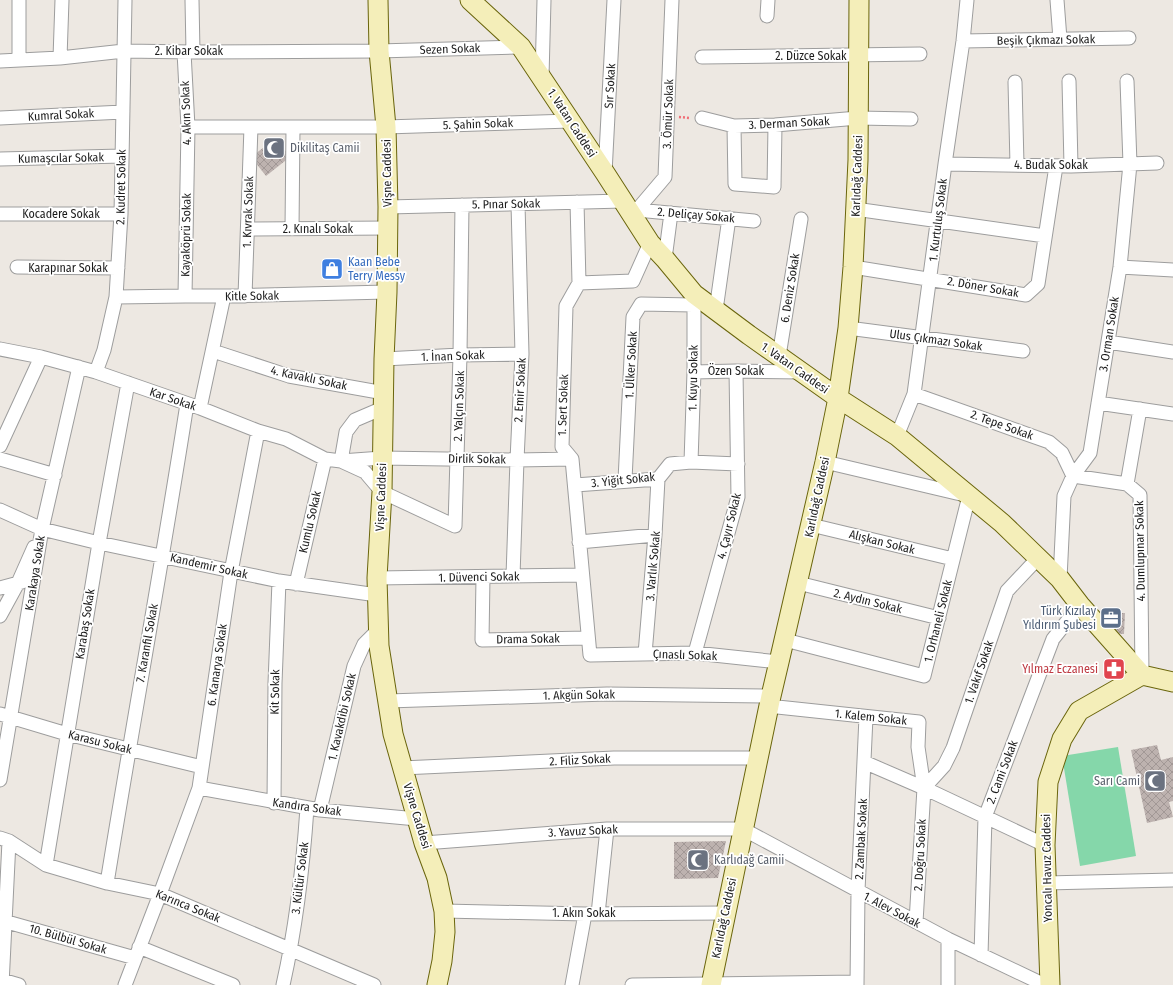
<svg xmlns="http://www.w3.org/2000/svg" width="1173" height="985" viewBox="0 0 1173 985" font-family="'Fira Sans Condensed',sans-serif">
<defs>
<pattern id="building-cross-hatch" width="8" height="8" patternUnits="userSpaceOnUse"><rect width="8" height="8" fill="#bdb2af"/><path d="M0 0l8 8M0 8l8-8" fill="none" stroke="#a29896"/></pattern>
</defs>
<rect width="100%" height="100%" fill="#ede8e2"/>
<path fill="#85d7aa" d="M1118 747 1136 856 1080 866 1062 756Z"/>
<path fill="url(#building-cross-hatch)" d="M276 138 290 157 266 176 251 157Z
M1097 613H1125L1124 634 1106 633Z
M1157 745 1161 760 1173 757V801L1169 802 1173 817 1147 823 1131 750Z
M726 841 718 878 674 879V842Z"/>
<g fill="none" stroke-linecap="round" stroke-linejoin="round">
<g stroke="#9d9d9d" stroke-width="15">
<path id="minor" d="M19 0V60
M192 0 193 52
M1057 0 1060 39
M767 16 768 0
M963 41 1129 38
M184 52 188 127 185 296
M702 57 920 54
M60 58 62 0
M0 61 60 58 124 51 193 52 379 51 521 47
M542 77 544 0
M1069 81 1071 166
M1015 82 1017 165
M0 118 123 112
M702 118 734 126 775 125 858 118 911 119
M734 126 735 184 774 187 775 125
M188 127H386L570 121
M0 159 122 156
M945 164 1071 166 1157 163
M605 173 614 0
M577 202 579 283 566 306 562 447 572 459 590 655 695 653 779 662
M388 207 623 201
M855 209 1045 236
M637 210 754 221
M631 213 637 210 665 177 672 0
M0 214H121
M248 229 388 228
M292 229 293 128
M665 259 671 213
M17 267 118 268
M853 267 1026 295 1038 284 1056 166
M1120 267 1173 270
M579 283 633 281 650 243
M245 296 251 127
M116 297 185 296H224L387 292
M716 310 729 218
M848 328 1023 351
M1108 342 1173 352
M0 349 41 357 96 372 200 408 258 431 286 439 325 459 341 461 365 472 382 492 455 526 460 355 462 205
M213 351 289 376 384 393
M779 356 801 219
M384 359 460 355 522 354
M96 372 104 350 116 297 121 214 125 0
M694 372 736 371 802 372
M914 394 1049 442 1062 453 1073 476 1127 484
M1098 403 1173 414
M200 408 224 296
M383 408 355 420 346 432 341 461 382 458 517 460 572 459
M1140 409 1127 484 1140 495 1142 675
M897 436 914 394 945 164 963 41 967 0
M0 446 41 357
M0 459 55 475
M691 462 694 372V296
M625 480 633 317 641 304 693 305
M575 485 658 479 670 464 691 462 738 464
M0 510 42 529 99 543 279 581 377 595
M811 525 953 559
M579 542 655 535
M513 576 517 460 522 354 518 204
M483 577 482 640 588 638
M377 578 582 575
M1060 579 1064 496 1073 476 1090 453 1120 267 1130 164 1127 81
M798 583 939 618
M296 584 325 459
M0 588 22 582
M0 616 18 583 34 547
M785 640 924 676 969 496 825 462
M695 653 738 497 736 371
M645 654 655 535 658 479
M388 701 607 694 771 696
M768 706 919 722 918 747 924 788 1045 845
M0 714 67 734 202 767
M864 762 924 788
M402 768 614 758H757
M0 780 42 529 79 367
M199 788 320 810 417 819
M924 788 944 766 953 748 1007 591 1038 558
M274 803 275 683 279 581
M320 810 354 666 364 644 378 630
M0 838 9 841 46 865 107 883 160 894 374 985
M424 843 607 829H743L948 939 1045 985
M46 865 99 543 128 383
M107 883C133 723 162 564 187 404
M1046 883 1173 880
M444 911 585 914 725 913
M598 914 607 829
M0 920 135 958
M916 922 924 788
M948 939V985
M139 947 233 985
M981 955 985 817 1053 639 1080 605
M2 980 19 985
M2 985 9 841
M125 985 160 894 199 788 231 572 258 431
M283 985C296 927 303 867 307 808
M572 985 585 914
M632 985 857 982
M857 985 858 891 866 717"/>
</g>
<g stroke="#6a650c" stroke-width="21">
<path id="secondary" d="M378 0 379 51 386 127 388 207 387 292 384 359 382 492 377 578 379 646 393 734 424 843 437 878 444 911 445 932 442 961 437 985
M470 0 521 47 605 173 650 243 665 259 694 294 749 335 838 398 897 436 1002 523 1060 579 1080 605 1142 675 1173 682
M711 985 771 696 779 662 825 462 838 398 848 328 853 267 858 160 859 0
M1050 985 1045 845 1048 782 1062 739 1079 711 1142 675"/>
</g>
<path stroke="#f07078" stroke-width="2.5" stroke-dasharray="2 2" stroke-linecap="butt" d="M679 117 690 118"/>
<use href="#minor" stroke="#fff" stroke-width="13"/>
<use href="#secondary" stroke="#f4eeb9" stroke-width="19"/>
</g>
<defs>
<g id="mosque-square" transform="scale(1.15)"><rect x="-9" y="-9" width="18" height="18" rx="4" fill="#6b7280" stroke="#fff"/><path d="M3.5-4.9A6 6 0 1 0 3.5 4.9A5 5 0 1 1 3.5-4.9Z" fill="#fff"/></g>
<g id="shop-square" transform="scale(1.15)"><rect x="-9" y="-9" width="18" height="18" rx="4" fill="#3f7fe0" stroke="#fff"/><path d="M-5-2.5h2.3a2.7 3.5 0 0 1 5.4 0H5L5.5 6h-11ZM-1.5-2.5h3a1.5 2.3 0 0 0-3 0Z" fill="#fff"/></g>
<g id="office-square" transform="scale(1.15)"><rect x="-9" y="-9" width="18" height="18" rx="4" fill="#5c6f8a" stroke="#fff"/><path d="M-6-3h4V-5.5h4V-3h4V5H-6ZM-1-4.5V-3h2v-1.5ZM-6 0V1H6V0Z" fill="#fff"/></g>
<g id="pharmacy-square" transform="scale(1.15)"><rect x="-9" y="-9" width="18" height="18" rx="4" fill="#e0444e" stroke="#fff"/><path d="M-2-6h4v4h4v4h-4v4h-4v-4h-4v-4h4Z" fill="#fff"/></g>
</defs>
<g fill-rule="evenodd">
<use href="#mosque-square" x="274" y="148"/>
<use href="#shop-square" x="332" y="269"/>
<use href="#office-square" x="1111" y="618"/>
<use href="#pharmacy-square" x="1114" y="669"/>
<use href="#mosque-square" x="1155" y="781"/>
<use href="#mosque-square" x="698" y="860"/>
</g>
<g text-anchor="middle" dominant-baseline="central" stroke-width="3.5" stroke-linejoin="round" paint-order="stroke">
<g font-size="12" fill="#1c1c1c" stroke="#fff">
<text transform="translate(1046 40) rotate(-1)">Beşik Çıkmazı Sokak</text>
<text transform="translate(450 49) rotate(-2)">Sezen Sokak</text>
<text x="189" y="51">2. Kibar Sokak</text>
<text x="811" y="56">2. Düzce Sokak</text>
<text transform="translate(610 86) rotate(-87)">Sır Sokak</text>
<text transform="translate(186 113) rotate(-92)">4. Akın Sokak</text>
<text transform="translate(668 114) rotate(-88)">3. Ömür Sokak</text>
<text transform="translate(61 115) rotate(-3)">Kumral Sokak</text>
<text transform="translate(572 123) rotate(57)">1. Vatan Caddesi</text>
<text transform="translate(789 123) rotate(-3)">3. Derman Sokak</text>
<text transform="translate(478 124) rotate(-2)">5. Şahin Sokak</text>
<text transform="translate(61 158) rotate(-1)">Kumaşcılar Sokak</text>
<text x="1051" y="165">4. Budak Sokak</text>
<text transform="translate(387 173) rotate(-91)">Vişne Caddesi</text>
<text transform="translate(857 176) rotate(-88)">Karlıdağ Caddesi</text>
<text transform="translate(121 187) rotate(-89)">2. Kudret Sokak</text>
<text transform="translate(506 204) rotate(-1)">5. Pınar Sokak</text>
<text transform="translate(248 212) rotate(-88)">1. Kıvrak Sokak</text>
<text x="61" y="214">Kocadere Sokak</text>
<text transform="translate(696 215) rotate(5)">2. Deliçay Sokak</text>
<text transform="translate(938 220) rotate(-83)">1. Kurtuluş Sokak</text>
<text x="318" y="229">2. Kınalı Sokak</text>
<text transform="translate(186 235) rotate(-89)">Kayaköprü Sokak</text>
<text x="68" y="268">Karapınar Sokak</text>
<text transform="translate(983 287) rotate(10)">2. Döner Sokak</text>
<text transform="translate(790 288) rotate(-81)">6. Deniz Sokak</text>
<text transform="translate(252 296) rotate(-1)">Kitle Sokak</text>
<text transform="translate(1109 334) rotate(-81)">3. Orman Sokak</text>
<text transform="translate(936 340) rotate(8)">Ulus Çıkmazı Sokak</text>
<text transform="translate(453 356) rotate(-2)">1. İnan Sokak</text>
<text transform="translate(631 365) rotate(-87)">1. Ülker Sokak</text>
<text transform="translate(795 368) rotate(35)">1. Vatan Caddesi</text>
<text x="736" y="371">Özen Sokak</text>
<text transform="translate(309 378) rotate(12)">4. Kavaklı Sokak</text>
<text transform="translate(693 378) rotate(-89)">1. Kuyu Sokak</text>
<text transform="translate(520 390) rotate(-87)">2. Emir Sokak</text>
<text transform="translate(173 399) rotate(19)">Kar Sokak</text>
<text transform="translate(563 405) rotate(-88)">1. Sert Sokak</text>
<text transform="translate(459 406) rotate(-88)">2. Yalçın Sokak</text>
<text transform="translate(1002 425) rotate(20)">2. Tepe Sokak</text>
<text transform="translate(477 459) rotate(1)">Dirlik Sokak</text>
<text transform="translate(623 480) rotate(-6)">3. Yiğit Sokak</text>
<text transform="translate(381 497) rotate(-88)">Vişne Caddesi</text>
<text transform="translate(817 497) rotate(-78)">Karlıdağ Caddesi</text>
<text transform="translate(310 522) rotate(-77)">Kumlu Sokak</text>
<text transform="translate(729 526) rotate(-76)">4. Çayır Sokak</text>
<text transform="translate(882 542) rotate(14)">Alışkan Sokak</text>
<text transform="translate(1140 551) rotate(-91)">4. Dumlupınar Sokak</text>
<text transform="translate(209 566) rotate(13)">Kandemir Sokak</text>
<text transform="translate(653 566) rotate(-85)">3. Varlık Sokak</text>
<text transform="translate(35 573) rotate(-81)">Karakaya Sokak</text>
<text transform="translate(479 577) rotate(-1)">1. Düvenci Sokak</text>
<text transform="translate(868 601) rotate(14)">2. Aydın Sokak</text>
<text transform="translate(938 621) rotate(-76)">1. Orhaneli Sokak</text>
<text transform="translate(85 624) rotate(-81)">Karabaş Sokak</text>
<text transform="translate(528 639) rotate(-1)">Drama Sokak</text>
<text transform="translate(147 643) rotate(-80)">7. Karanfil Sokak</text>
<text transform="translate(685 655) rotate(2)">Çınaslı Sokak</text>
<text transform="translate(217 665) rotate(-82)">6. Kanarya Sokak</text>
<text transform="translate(979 672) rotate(-71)">1. Vakıf Sokak</text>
<text transform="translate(275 692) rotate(-89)">Kit Sokak</text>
<text transform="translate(579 695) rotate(-1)">1. Akgün Sokak</text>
<text transform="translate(342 717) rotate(-77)">1. Kavakdibi Sokak</text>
<text transform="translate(871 717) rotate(6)">1. Kalem Sokak</text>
<text transform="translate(100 742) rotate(14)">Karasu Sokak</text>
<text transform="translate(580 760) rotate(-3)">2. Filiz Sokak</text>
<text transform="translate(1002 772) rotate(-69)">2. Cami Sokak</text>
<text transform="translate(307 807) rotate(8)">Kandıra Sokak</text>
<text transform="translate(417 816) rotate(73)">Vişne Caddesi</text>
<text transform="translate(583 831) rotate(-3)">3. Yavuz Sokak</text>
<text transform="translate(861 839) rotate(-87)">2. Zambak Sokak</text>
<text transform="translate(920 855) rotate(-87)">2. Doğru Sokak</text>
<text transform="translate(1047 868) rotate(-91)">Yoncalı Havuz Caddesi</text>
<text transform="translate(300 878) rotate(-83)">3. Kültür Sokak</text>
<text transform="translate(188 906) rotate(22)">Karınca Sokak</text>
<text transform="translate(892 910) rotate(28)">1. Alev Sokak</text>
<text x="584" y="913">1. Akın Sokak</text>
<text transform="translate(724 918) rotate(-78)">Karlıdağ Caddesi</text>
<text transform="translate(68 939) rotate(16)">10. Bülbül Sokak</text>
</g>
<g font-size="12" fill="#5b616d" stroke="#fff" text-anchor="start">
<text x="290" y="148">Dikilitaş Camii</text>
<text x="1140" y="781" text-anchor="end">Sarı Cami</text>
<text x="714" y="860">Karlıdağ Camii</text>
</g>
<g font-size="12" fill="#366cbe" stroke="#fff" text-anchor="start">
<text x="348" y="262">Kaan Bebe<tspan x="348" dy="14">Terry Messy</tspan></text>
</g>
<g font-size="12" fill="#4e5e75" stroke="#fff" text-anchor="end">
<text x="1096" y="611">Türk Kızılay<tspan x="1096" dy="14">Yıldırım Şubesi</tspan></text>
</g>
<g font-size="12" fill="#be3a42" stroke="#fff" text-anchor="end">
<text x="1098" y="669">Yılmaz Eczanesi</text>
</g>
</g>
</svg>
